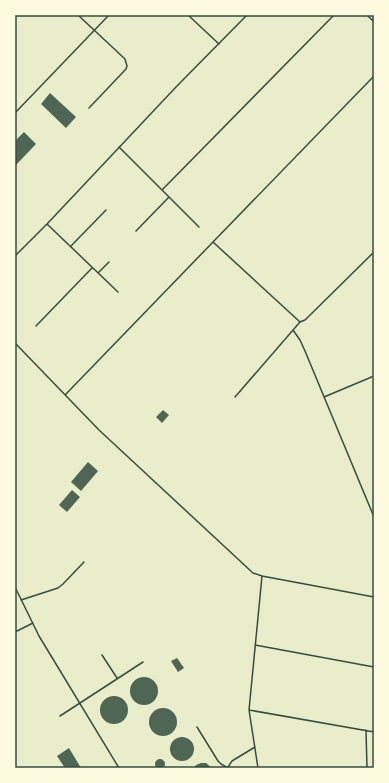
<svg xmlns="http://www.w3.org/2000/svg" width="389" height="783" viewBox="0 0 389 783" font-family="'Asap Condensed',sans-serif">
<rect width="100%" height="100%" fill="#e9edc9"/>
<path fill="#4f6655" d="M50 93 76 117 66 128 41 104Z
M24 132 36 144 15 166V141Z
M163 410 169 415 162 423 156 417Z
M88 462 98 471 81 491 71 482Z
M72 490 80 497 67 512 59 505Z
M177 658 184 668 178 672 171 661Z
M130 691a14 14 0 1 1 28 0a14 14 0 1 1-28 0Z
M100 710a14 14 0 1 1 28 0a14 14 0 1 1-28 0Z
M149 722a14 14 0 1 1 28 0a14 14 0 1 1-28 0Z
M170 749a12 12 0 1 1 24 0a12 12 0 1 1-24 0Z
M69 748 81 768H65L57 756Z
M155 764a5 5 0 1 1 10 0a5 5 0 1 1-10 0Z
M201 763H206L212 768H193L196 765Z"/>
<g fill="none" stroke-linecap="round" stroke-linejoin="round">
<path stroke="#344e41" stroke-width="1.5" d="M78 15 125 59 127 66 126 69 89 108
M188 15 219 44
M367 15 374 22
M15 113 109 15
M119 147 199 227
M162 190 334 15
M47 224 118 292
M136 231 169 197
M213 242 374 76
M71 246 106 210
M15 256 47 224 176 87 247 15
M98 273 109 262
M36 326 92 268
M293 330 300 340 305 351 374 517
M15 343 99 430 253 573 262 576 374 597
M66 394 213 242 300 322 305 320 374 252
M235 397 300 322
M324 397 374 376
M15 587 39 636 119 768
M21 600 58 588 63 584 84 562
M15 632 33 623
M255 645 374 667
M102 655 117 678
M249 710 374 732
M60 716 143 662
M197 727 218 761 221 764 228 768
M366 730 367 768
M228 767 232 761 255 747
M258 768 249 710 262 576"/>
</g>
<rect width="389" height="783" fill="none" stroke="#fefae0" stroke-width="32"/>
<rect x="16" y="16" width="357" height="751" fill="none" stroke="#344e41" stroke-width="1.5"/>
</svg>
